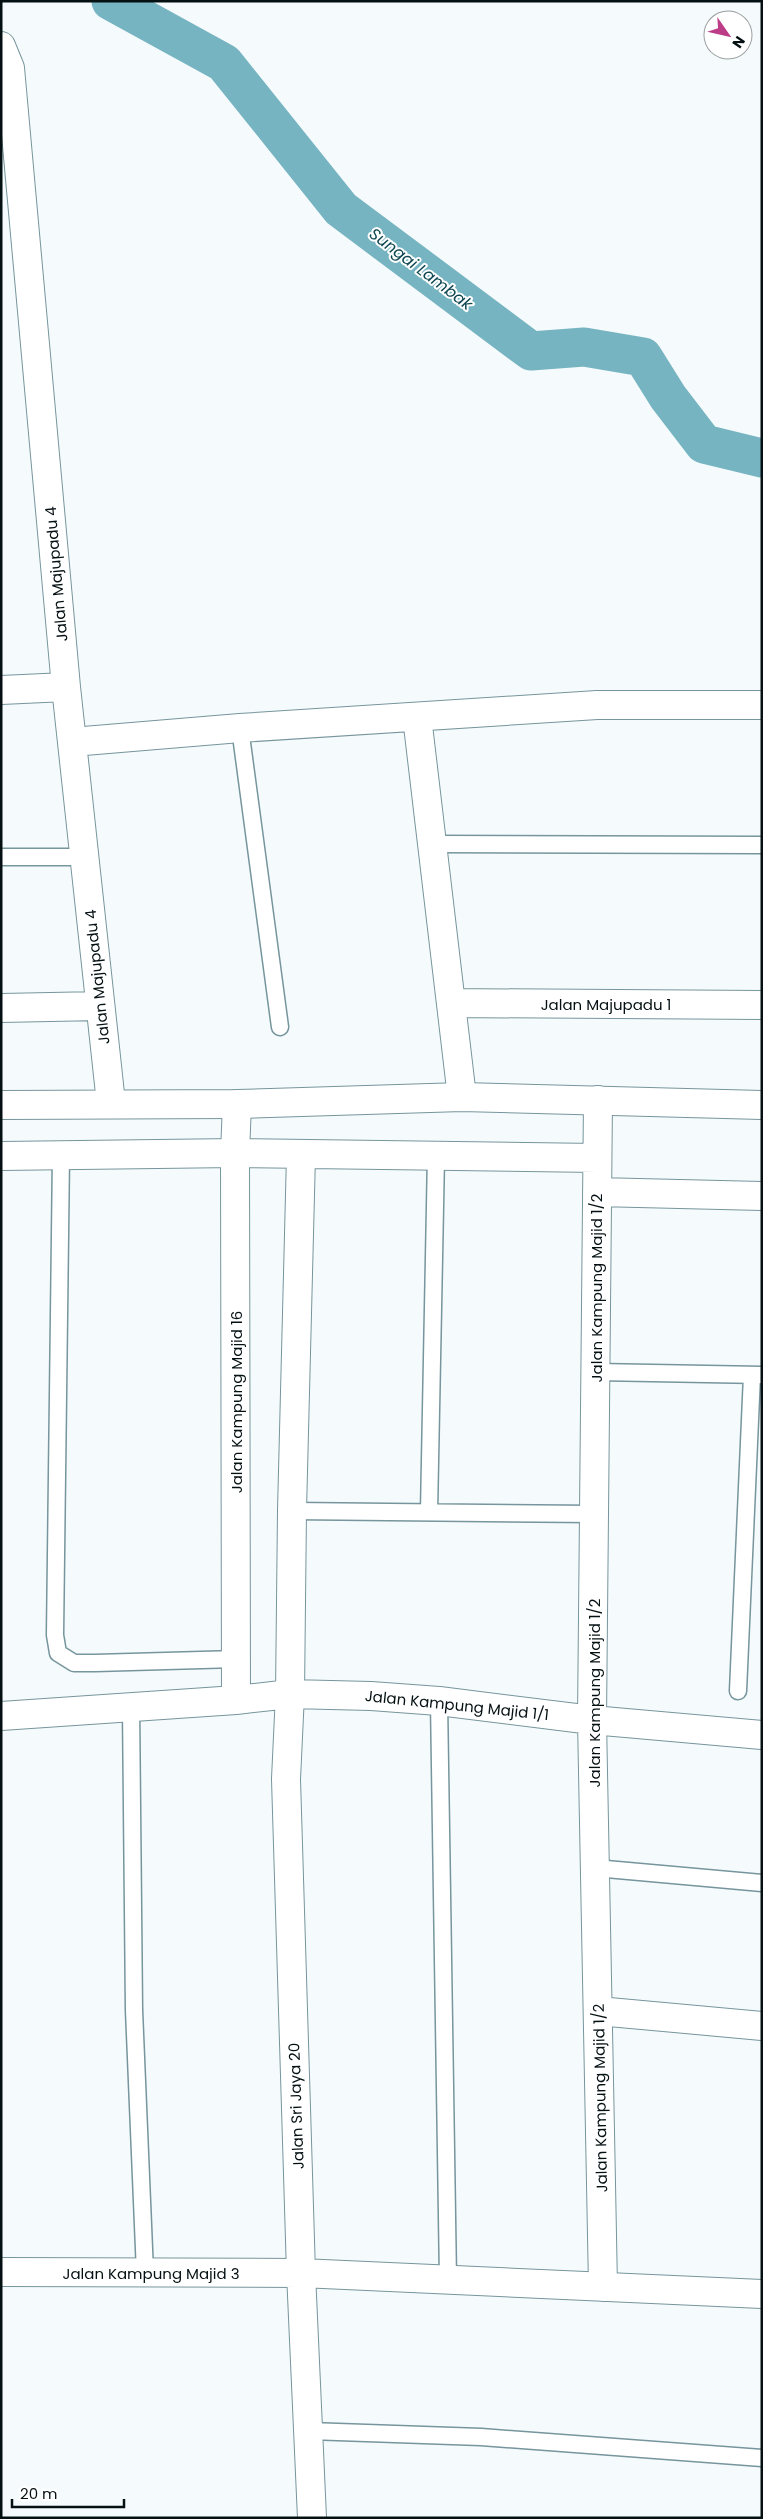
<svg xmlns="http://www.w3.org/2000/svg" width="763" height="2519" viewBox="0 0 763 2519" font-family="Poppins,sans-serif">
<rect width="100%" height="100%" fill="#f5fbfc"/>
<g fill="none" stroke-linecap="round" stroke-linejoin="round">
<path stroke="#77b4c2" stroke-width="39" d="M111 1 224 63 341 209 531 351 584 347 643 357 668 397 704 444 762 458"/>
<g stroke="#76959c" stroke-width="19">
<path id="lane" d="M240 728 280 1027
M432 844 762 845
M1 857H84
M61 1155 55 1635 58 1653 74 1663H95L237 1659
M596 1372 762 1375
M292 1511 594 1514
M429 1512 436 1155
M738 1691 752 1375
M439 1701 448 2280
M131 1706 134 2010 145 2273
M595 1868 762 1883
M309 2431 481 2437 762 2458"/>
</g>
<g stroke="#76959c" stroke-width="30">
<path id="street" d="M1 46 10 68 66 687 111 1103
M1 690 66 687
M417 717 462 1097
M72 742 240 728 597 705H762
M451 1003 762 1005
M1 1008 100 1006
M598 1100 592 1720 603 2287
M301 1155 292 1511 290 1694 286 1779 301 2273 312 2518
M1 1156 235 1153 597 1158
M597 1192 762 1196
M236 1700 235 1153 237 1104
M1 1716 236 1700 290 1694 371 1696 439 1701 592 1720 762 1735
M598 2011 762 2026
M1 2272 301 2273 762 2294"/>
</g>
<g stroke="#76959c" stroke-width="30">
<path id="secondary" d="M1 1105 237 1104 462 1097 762 1105"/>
</g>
<use href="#lane" stroke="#fff" stroke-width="16"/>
<use href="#street" stroke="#fff" stroke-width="28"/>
<use href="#secondary" stroke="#fff" stroke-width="28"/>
</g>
<g text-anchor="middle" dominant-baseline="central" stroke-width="4" stroke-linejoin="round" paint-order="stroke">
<g font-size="15" fill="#051013" stroke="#fff">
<text transform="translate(56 574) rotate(-95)">Jalan Majupadu 4</text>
<text transform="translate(97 977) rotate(-96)">Jalan Majupadu 4</text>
<text x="606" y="1004">Jalan Majupadu 1</text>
<text transform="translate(596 1288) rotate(-90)">Jalan Kampung Majid 1/2</text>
<text transform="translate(236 1402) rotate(-90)">Jalan Kampung Majid 16</text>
<text transform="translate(594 1693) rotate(-90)">Jalan Kampung Majid 1/2</text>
<text transform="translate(457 1705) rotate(6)">Jalan Kampung Majid 1/1</text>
<text transform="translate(600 2098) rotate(-91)">Jalan Kampung Majid 1/2</text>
<text transform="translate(296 2106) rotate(-92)">Jalan Sri Jaya 20</text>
<text x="151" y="2273">Jalan Kampung Majid 3</text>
</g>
<g font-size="16" font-style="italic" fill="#104852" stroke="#fff">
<text transform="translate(421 269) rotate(37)">Sungai Lambak</text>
</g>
</g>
<rect width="763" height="2519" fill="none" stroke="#051013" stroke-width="5"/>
<g transform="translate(728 35) rotate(124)"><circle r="24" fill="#ffffff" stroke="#9b9fa1"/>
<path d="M0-4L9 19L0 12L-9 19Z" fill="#bc3c87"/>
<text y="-8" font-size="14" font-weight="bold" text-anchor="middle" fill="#051013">N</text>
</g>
<path d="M12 2499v8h112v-8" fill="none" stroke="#051013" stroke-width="2.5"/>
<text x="20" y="2499" font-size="15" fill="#051013" stroke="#ffffff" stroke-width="4" paint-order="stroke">20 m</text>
</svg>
